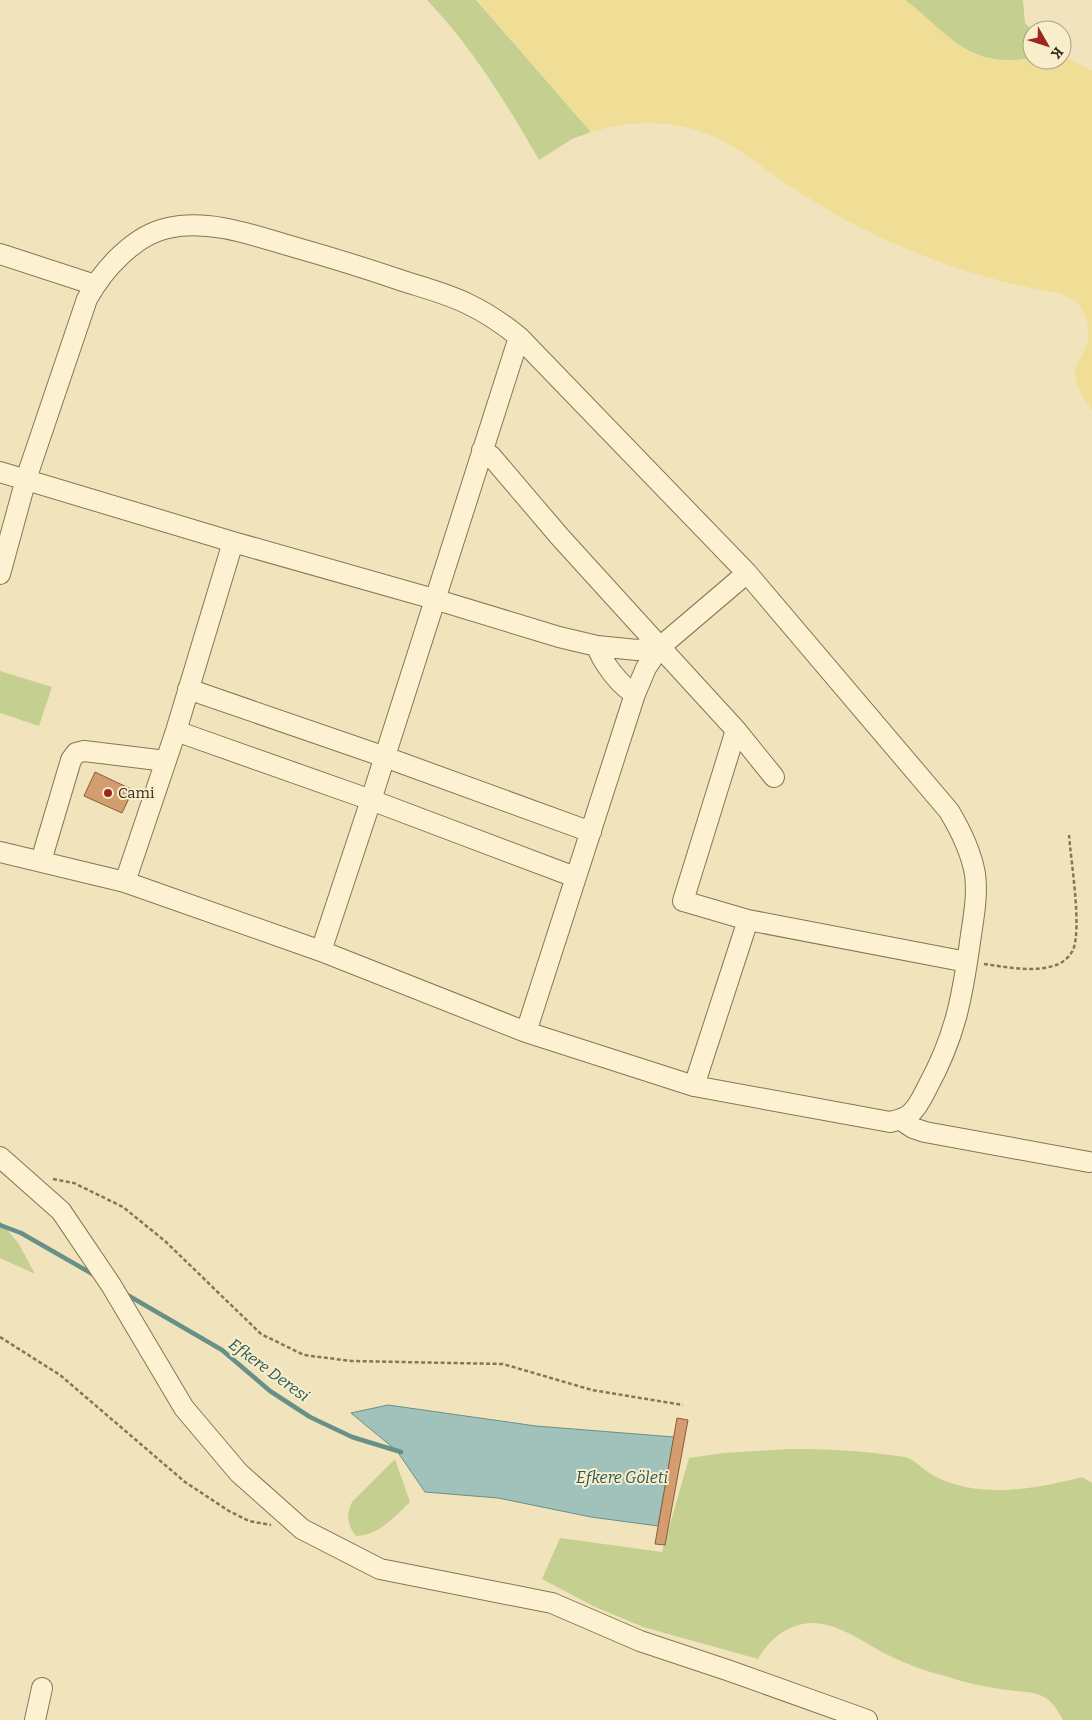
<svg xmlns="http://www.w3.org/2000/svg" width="1092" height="1720" viewBox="0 0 1092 1720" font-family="Bitter,serif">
<rect width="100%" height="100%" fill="#f1e4bc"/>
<path fill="#c5d090" d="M427 0H476L591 132 572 139 539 160C507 104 472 47 427 0Z
M905 0H1023L1025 23 1032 30V58C968 69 950 35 905 0Z
M0 671 52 687 39 726 0 713Z
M0 1221 19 1244 35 1274 0 1258Z
M790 1449C823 1449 856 1450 889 1455 894 1456 903 1456 908 1458 917 1462 926 1472 936 1477 981 1499 1035 1489 1082 1477L1092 1483V1720H1063C1047 1687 1031 1694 1000 1689 981 1686 963 1682 945 1676 925 1671 906 1664 888 1655 864 1643 839 1623 812 1623 788 1624 769 1639 758 1659L643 1627 593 1606 542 1579 560 1538 662 1552 689 1458 723 1453Z
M395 1459 410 1502C394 1517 380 1535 356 1536 347 1525 346 1514 352 1502Z"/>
<path fill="#f0dd96" d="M477 0H905C949 33 969 71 1032 58V60H1062V55L1092 71V410C1084 399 1075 386 1075 372 1076 364 1080 359 1084 352 1092 336 1089 315 1077 303 1063 290 1041 291 1023 286 1011 284 999 280 987 277 961 270 936 261 912 251 866 233 823 208 782 181 756 163 733 142 702 132 665 119 628 121 591 132Z"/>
<path fill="#a1c2ba" stroke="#679088" d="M388 1405 536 1426 674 1437 658 1526 591 1517 498 1498 425 1492 397 1451 351 1413Z"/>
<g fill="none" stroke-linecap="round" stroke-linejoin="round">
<path stroke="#679088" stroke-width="4.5" d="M0 1225 21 1233 96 1276
M124 1293 222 1350 270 1391 310 1417 352 1437 401 1452"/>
</g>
<path fill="#d39d6f" stroke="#8b5d38" d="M95 772 133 790 122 813 84 796Z
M677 1418 688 1420 665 1545 655 1544Z"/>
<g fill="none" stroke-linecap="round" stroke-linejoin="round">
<g stroke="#8a7454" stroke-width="22">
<path id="minor" d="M0 254 95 285
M482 450 491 456 560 537 660 647
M0 472 233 542 434 599 559 637 597 646 637 650 660 647 736 730 774 777
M0 574 26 479 87 299C103 270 134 235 168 228 207 219 250 234 287 245 326 256 365 268 403 281 425 288 448 294 468 304 487 313 503 324 519 337L747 573 949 811C961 831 971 851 975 874 978 897 973 920 970 942 962 999 955 1037 927 1088 923 1096 918 1107 911 1113 905 1119 898 1120 890 1122L694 1086 526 1032 321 951 125 882 0 852
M597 646C601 661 621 687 635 694
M188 689 385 757 591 832
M736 730 683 901 748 920 967 962
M176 731 371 800 575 877
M41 861 71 760 76 753 84 751 166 761
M125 882 176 731 233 542
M321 951 371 800 519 337
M526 1032 635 694 646 668 660 647 747 573
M694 1086 748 920
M901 1120 913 1128 925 1132 1089 1162
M0 1157 61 1211 111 1285 184 1408 239 1473 302 1529 380 1569 552 1603 640 1641 730 1671 867 1720
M35 1720 42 1688"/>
</g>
<path stroke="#8a7454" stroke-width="2.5" stroke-dasharray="4 2.5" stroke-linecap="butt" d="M984 964C1007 967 1034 973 1056 965 1063 963 1070 956 1073 950 1082 928 1071 862 1069 835
M53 1179 74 1183 123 1207 165 1241 261 1334 304 1355 351 1361 503 1364 592 1390 683 1405
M0 1337 60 1375 185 1482 229 1511 249 1521 271 1525"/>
<use href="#minor" stroke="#fcf1d0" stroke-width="20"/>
</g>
<circle fill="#9e2520" stroke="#f8eecc" stroke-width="2" cx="108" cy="793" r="5"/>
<g text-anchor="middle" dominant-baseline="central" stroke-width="4" stroke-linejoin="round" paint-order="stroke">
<g font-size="15" fill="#382a1a" stroke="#f8eecc" text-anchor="start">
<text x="118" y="793">Cami</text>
</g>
<g font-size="16" font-style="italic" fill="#285959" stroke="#f8eecc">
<text transform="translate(269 1370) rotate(36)">Efkere Deresi</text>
<text x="622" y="1477">Efkere Göleti</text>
</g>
</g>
<g transform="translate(1047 45) rotate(129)"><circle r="24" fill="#f8eecc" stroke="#aba085"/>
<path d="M0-4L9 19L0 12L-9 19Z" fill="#9e2520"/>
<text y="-8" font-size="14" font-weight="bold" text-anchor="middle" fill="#382a1a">K</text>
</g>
</svg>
